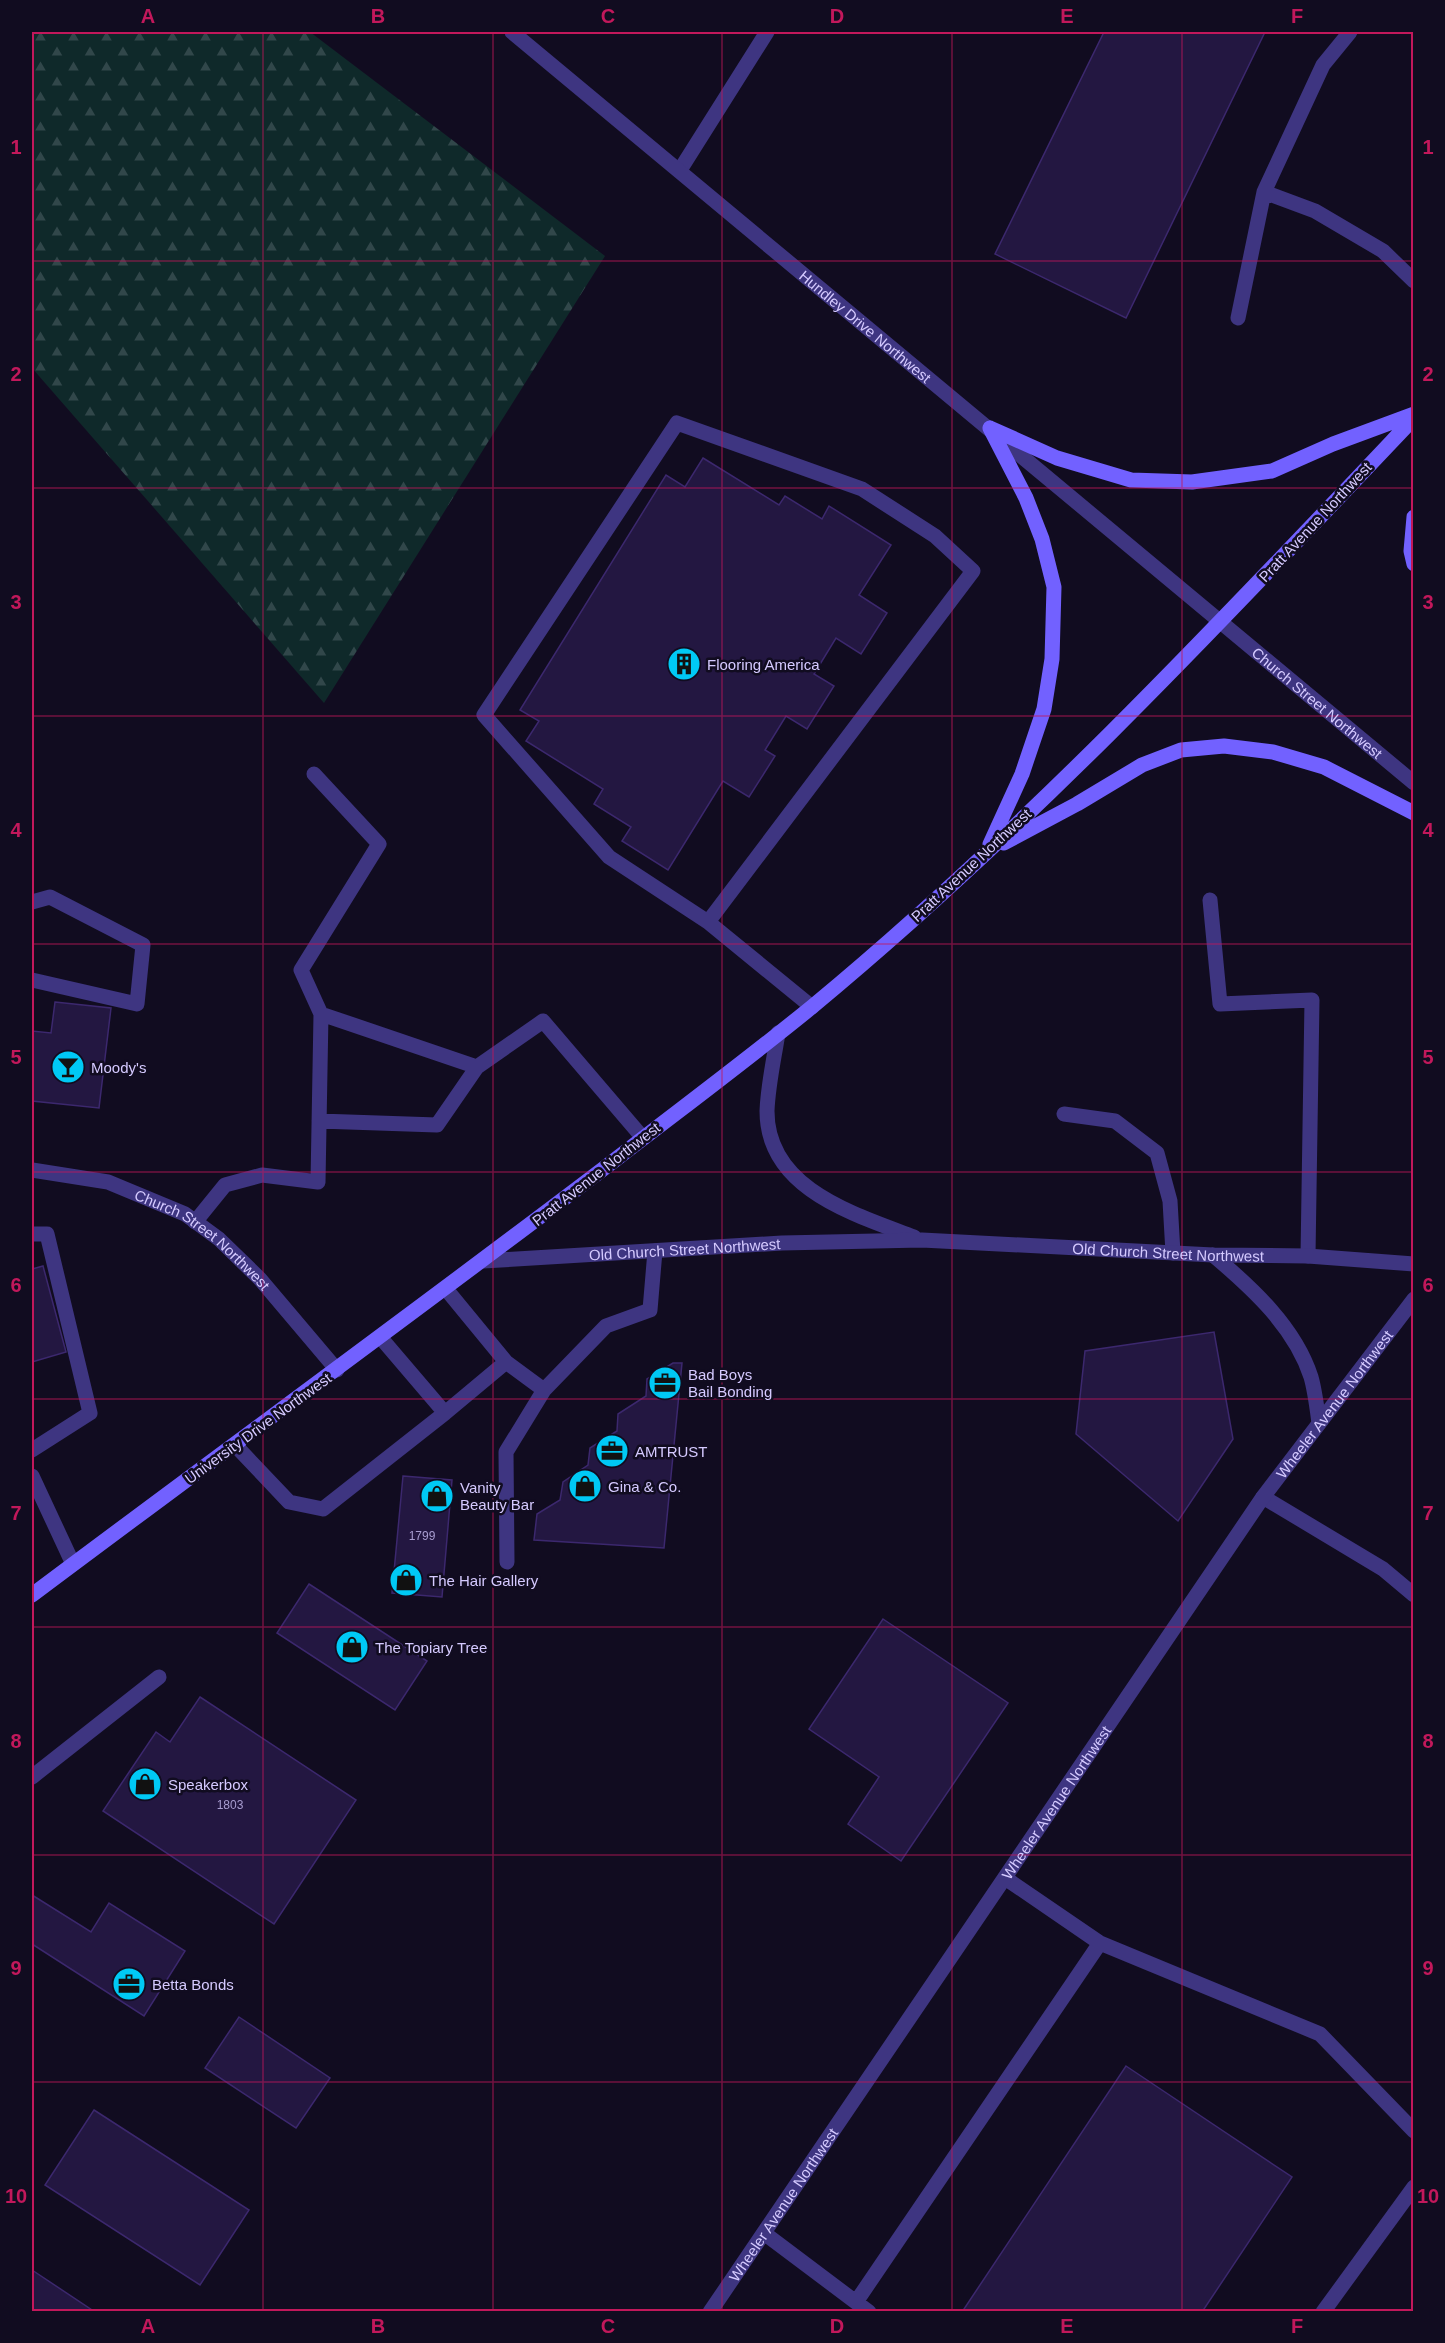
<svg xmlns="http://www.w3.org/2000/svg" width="1445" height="2343" viewBox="0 0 1445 2343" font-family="Helvetica,sans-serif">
<defs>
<pattern id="forest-firs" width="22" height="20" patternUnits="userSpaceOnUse" patternTransform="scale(1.5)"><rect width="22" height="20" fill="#0f292a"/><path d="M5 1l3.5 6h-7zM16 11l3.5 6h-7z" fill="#31474a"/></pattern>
</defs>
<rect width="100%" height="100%" fill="#110c20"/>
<path fill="url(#forest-firs)" d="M32 32H310L605 256 324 703 32 368Z"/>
<path fill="#231741" stroke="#3c286e" stroke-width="1.5" d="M1104 32H1265L1126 318 995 254Z
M703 458 779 505 785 496 822 519 829 506 891 545 859 595 887 613 861 654 836 638 814 674 834 686 807 729 786 716 765 750 775 756 749 797 723 781 668 870 622 841 631 827 594 804 603 789 526 741 539 721 520 710 666 475 685 487Z
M55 1002 111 1008 99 1108 32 1101V1031L51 1033Z
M43 1266 66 1352 32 1362V1269Z
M1214 1332 1233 1439 1178 1521 1076 1434 1085 1351Z
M673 1363H682L664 1548 534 1540 537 1514 560 1500 563 1482 588 1465 590 1448 617 1431 618 1414 646 1396 647 1379Z
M403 1476 452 1480 442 1597 392 1593Z
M309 1584 427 1661 395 1710 277 1633Z
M883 1619 1008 1703 901 1861 848 1824 879 1777 809 1729Z
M200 1697 356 1800 274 1924 103 1811 156 1732 170 1742Z
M32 1895 91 1932 109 1903 185 1951 144 2016 32 1944Z
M239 2017 330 2078 296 2128 205 2068Z
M1126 2066 1292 2177 1202 2312H962Z
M94 2110 249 2210 200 2285 45 2185Z
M32 2270 95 2312H32Z"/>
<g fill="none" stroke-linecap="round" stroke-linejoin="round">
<path stroke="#3e3581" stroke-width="15" d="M680 170 767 32
M1264 192 1315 211 1383 251 1414 281
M1238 318 1264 192 1323 65 1350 32
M314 774 379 844 301 970 321 1014 477 1067 543 1021 643 1138
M1210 900 1220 1004 1312 1000 1308 1256
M32 902 50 897 143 945 137 1004 32 980
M708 922 973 571 935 536 862 489 677 423 484 715 609 857 708 922 812 1007
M1064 1114 1115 1121 1157 1153 1170 1201 1173 1253
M319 1121 437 1125 477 1067
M195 1222 225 1185 262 1175 318 1182 321 1014
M32 1234H47L90 1413 32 1450
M446 1289 506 1362 544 1390 606 1326 650 1310 655 1251
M445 1413 506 1362
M235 1445 289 1502 323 1509 445 1413 381 1338
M32 1476 73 1564
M1263 1497 1383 1569 1414 1595
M507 1562 506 1452 544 1390
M32 1777 159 1677
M1100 1943 1320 2034 1414 2131
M764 2233 869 2312
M856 2302 1100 1943 1005 1878
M1323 2312 1414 2187"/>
<g stroke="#3e3581" stroke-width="15">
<path d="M778 1033C774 1059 768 1085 767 1111 767 1189 854 1214 914 1237"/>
<path id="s1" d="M32 1170 108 1182 185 1214 219 1239 260 1279 337 1370"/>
<path d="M1213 1255C1252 1288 1295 1327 1311 1377 1315 1391 1317 1408 1319 1423"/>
<path id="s2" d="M483 1261 782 1243 922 1240 1213 1255 1308 1256 1414 1264"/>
<path id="s3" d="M710 2312 1263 1497 1414 1299"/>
</g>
<path stroke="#3e3581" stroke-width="15" id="s4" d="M512 32 1414 783"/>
<path stroke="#7261ff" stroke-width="15" d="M990 428 1026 498 1042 539 1054 587 1052 659 1044 709 1022 774 990 844
M990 428 1057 458 1131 480 1192 482 1272 471 1333 444 1414 414
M1414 517 1411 551 1414 564
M1004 843 1077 804 1142 765 1181 750 1224 746 1273 752 1324 767 1414 813
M32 1595C224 1451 419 1309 611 1163 678 1111 747 1060 813 1006 1029 827 1221 622 1414 418"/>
</g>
<path fill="none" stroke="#c2185b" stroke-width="1.5" stroke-opacity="0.55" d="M263 32V2312M493 32V2312M722 32V2312M952 32V2312M1182 32V2312M32 261H1414M32 488H1414M32 716H1414M32 944H1414M32 1172H1414M32 1399H1414M32 1627H1414M32 1855H1414M32 2082H1414"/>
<defs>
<g id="building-disc" transform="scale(1.725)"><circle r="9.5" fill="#00c9f5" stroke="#110c20"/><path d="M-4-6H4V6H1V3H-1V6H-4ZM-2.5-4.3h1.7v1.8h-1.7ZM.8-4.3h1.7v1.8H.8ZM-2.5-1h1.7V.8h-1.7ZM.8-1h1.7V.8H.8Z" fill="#111"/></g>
<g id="bar-disc" transform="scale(1.725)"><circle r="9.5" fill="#00c9f5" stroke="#110c20"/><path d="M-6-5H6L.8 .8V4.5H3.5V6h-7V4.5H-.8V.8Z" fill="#111"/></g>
<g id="office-disc" transform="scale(1.725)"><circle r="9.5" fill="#00c9f5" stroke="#110c20"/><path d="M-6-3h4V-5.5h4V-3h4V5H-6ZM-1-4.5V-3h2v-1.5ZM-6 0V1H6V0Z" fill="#111"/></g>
<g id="shop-disc" transform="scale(1.725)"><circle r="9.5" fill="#00c9f5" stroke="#110c20"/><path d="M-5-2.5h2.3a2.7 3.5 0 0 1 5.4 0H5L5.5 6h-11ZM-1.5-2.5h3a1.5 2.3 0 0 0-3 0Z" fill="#111"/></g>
</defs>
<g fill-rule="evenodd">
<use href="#building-disc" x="684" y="664"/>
<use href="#bar-disc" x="68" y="1067"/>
<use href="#office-disc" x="665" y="1383"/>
<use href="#office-disc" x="612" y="1451"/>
<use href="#shop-disc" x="585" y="1486"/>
<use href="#shop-disc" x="437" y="1496"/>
<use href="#shop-disc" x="406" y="1580"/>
<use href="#shop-disc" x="352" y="1647"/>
<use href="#shop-disc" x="145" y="1784"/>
<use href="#office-disc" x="129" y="1984"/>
</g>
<g text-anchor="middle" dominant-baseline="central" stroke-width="5" stroke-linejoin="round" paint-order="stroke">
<g font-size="12" fill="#a89dd0">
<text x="422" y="1536">1799</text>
<text x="230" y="1805">1803</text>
</g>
<g font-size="15" fill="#d5caff" stroke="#110c20">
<text stroke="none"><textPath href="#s4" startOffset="460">Hundley Drive Northwest</textPath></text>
<text transform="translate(1315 522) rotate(-47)">Pratt Avenue Northwest</text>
<text stroke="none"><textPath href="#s4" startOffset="1048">Church Street Northwest</textPath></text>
<text transform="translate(971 865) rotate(-43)">Pratt Avenue Northwest</text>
<text transform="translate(596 1174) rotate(-38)">Pratt Avenue Northwest</text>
<text stroke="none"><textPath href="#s1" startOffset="189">Church Street Northwest</textPath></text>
<text stroke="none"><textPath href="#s2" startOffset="202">Old Church Street Northwest</textPath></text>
<text stroke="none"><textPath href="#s2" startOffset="686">Old Church Street Northwest</textPath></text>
<text stroke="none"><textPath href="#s3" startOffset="1102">Wheeler Avenue Northwest</textPath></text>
<text transform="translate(258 1428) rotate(-36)">University Drive Northwest</text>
<text stroke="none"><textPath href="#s3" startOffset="616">Wheeler Avenue Northwest</textPath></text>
<text stroke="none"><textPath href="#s3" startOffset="130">Wheeler Avenue Northwest</textPath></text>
</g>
<g font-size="15" fill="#d5caff" stroke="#110c20" text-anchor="start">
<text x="707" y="664">Flooring America</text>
<text x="91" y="1067">Moody's</text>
<text x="688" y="1374">Bad Boys<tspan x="688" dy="17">Bail Bonding</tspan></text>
<text x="635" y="1451">AMTRUST</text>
<text x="608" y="1486">Gina &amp; Co.</text>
<text x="460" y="1487">Vanity<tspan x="460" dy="17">Beauty Bar</tspan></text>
<text x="429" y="1580">The Hair Gallery</text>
<text x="375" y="1647">The Topiary Tree</text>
<text x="168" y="1784">Speakerbox</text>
<text x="152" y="1984">Betta Bonds</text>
</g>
</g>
<rect width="1445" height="2343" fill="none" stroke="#110c20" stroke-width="66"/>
<rect x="33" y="33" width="1379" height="2277" fill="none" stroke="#c2185b" stroke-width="2"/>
<g font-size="20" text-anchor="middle" font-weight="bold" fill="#c2185b">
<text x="148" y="23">A</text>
<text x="378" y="23">B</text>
<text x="608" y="23">C</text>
<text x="837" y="23">D</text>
<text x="1067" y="23">E</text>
<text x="1297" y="23">F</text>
<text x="16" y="154">1</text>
<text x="1428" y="154">1</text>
<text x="16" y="381">2</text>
<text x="1428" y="381">2</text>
<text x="16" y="609">3</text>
<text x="1428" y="609">3</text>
<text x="16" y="837">4</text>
<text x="1428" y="837">4</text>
<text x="16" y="1064">5</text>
<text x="1428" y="1064">5</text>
<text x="16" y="1292">6</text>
<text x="1428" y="1292">6</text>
<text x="16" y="1520">7</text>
<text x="1428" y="1520">7</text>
<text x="16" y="1748">8</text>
<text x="1428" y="1748">8</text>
<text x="16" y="1975">9</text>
<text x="1428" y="1975">9</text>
<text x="16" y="2203">10</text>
<text x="1428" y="2203">10</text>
<text x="148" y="2333">A</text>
<text x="378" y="2333">B</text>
<text x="608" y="2333">C</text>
<text x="837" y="2333">D</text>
<text x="1067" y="2333">E</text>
<text x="1297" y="2333">F</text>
</g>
</svg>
